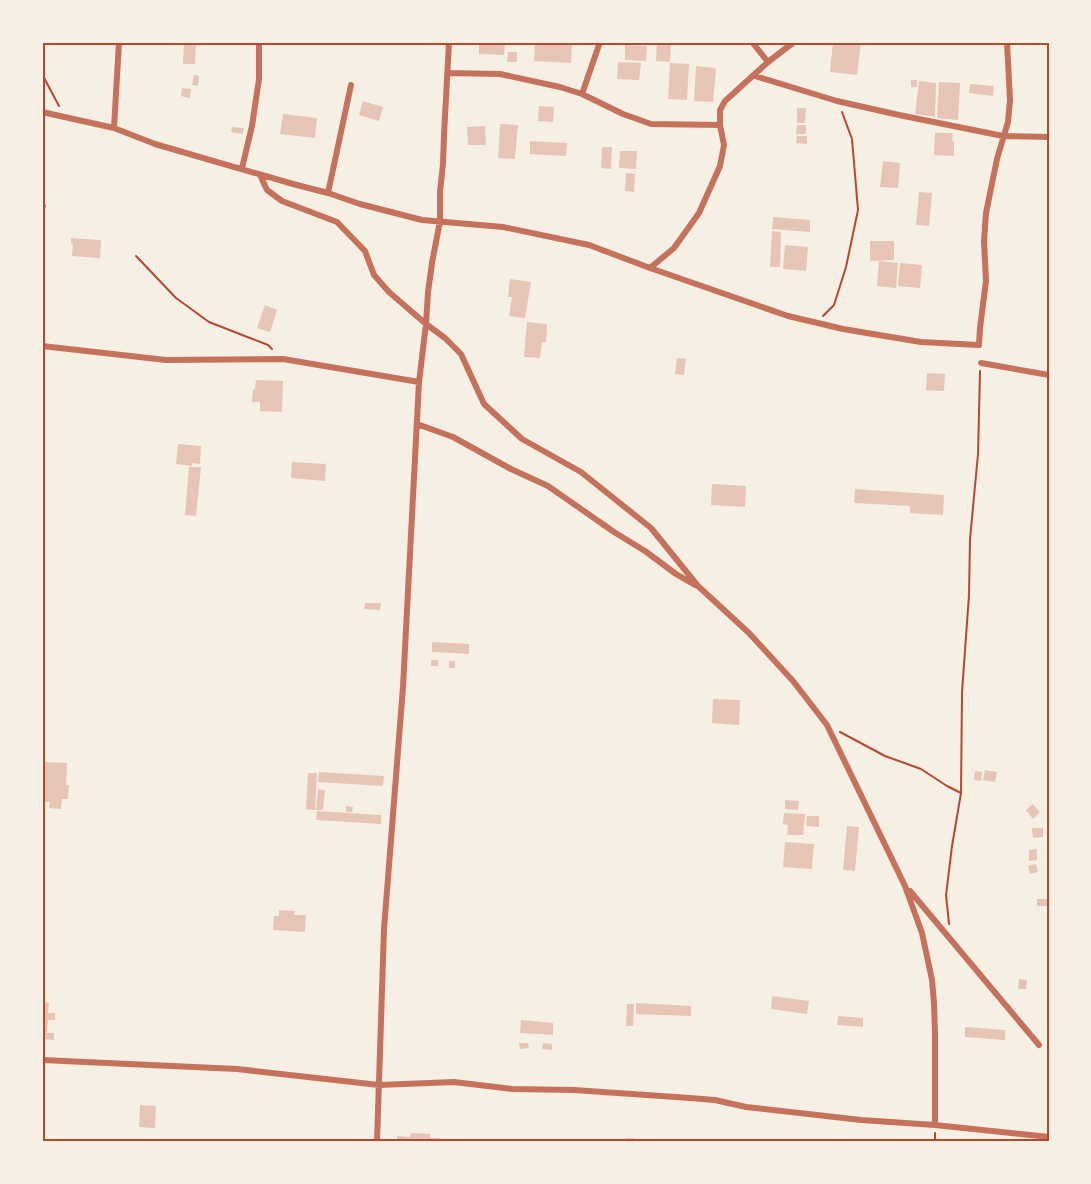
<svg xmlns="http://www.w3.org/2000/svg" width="1091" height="1184" viewBox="0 0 1091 1184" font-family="Lato,sans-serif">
<rect width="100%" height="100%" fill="#f6efe4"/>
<path fill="#e6c5b7" d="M184 42H196L195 64H183Z
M479 42H505L504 55 479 54Z
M535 42H572L571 63 534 61Z
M657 42H671L670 62 656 61Z
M833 42H861L857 75 830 72Z
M925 42H942V45L925 44Z
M625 45 647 46 646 61 625 60Z
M508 52H517V62H507Z
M618 62 641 63 639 80 617 79Z
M670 63 689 64 687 100 668 99Z
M696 66 716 68 713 102 694 101Z
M194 75 199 76 198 86 192 85Z
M911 80H917V87H911Z
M919 81 936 83 935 117 915 114Z
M939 82 960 83 958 120 937 118Z
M970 84 994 86 993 96 969 93Z
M182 88 191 89 190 98 181 96Z
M363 101 383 107 379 121 359 115Z
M539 106 554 107 553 122 538 121Z
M797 108H806L805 123H797Z
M283 114 317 118 315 138 280 134Z
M500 124 518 125 515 159 498 158Z
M797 125H806V134H796Z
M485 126 486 145H468L467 127Z
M232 127 244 128 243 134 231 132Z
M935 133H953L952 141H954V156L934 155Z
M797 136H807V144L796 143Z
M530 141 567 143 566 156 530 154Z
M602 147H612L611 169 601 168Z
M620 151H637L636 169 619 168Z
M883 161 900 163 898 188 880 187Z
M626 173 635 174 634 192 625 191Z
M919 192 932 193 929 226 916 225Z
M773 217 810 220V232L772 229Z
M772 231 781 232 780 267H770Z
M71 238 101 240 100 258 72 256 73 244H71Z
M870 241H894V260L870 261Z
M785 245 808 247 806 271 783 269Z
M879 261 898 263 896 288 877 286Z
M900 263 922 265 920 288 898 286Z
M510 279 531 282 525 318 509 316 512 297H508Z
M265 305 277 310 270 332 257 328Z
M527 322 547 324 546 342H542L540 358 524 357Z
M677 358 686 359 684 375 675 374Z
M927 373 945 374 944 391 926 390Z
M256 380 283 381 282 412 260 411V402H252L253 389H255Z
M178 444 201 446 200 464 192 463V466L176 464Z
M292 462 326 464 325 481 291 478Z
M189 467H201L196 516 185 515Z
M712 484 746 486 745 507 711 505Z
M855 489 944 495 943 515 910 513V506L854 503Z
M365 603H381L380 610 364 609Z
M432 642 469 644V654L432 652Z
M431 660H438V666H431Z
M449 661H455V668H449Z
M713 699 740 700 739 725 712 723Z
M45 762 67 763 66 785H69L68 799H62L61 809 49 808 50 802H42Z
M985 770 997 772 995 782 983 780Z
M975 771 982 772 981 781 974 780Z
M319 772 384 776 383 786 318 782Z
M308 773H317L315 810 306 809Z
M318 789 325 790 323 810H316Z
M785 800 799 801 798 810 785 809Z
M1033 804 1040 812 1033 819 1026 810Z
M346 806 353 807 352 812H346Z
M317 811 381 815V824L316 820Z
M784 813 805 814 803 835H787L788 825 783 824Z
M807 816H819V827L806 826Z
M847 826 859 827 855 871 843 870Z
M1032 828H1043V837L1033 838Z
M785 842 814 844 812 869 783 867Z
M1037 849V860L1029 861V850Z
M1036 864 1038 872 1030 874 1028 866Z
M1037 899H1048V906H1037Z
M279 910 295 911 294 915H306L305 932 273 930 274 916H279Z
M1019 979 1027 980 1026 989H1018Z
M772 996 809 1001 807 1014 771 1009Z
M42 1002 49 1003 48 1013H55V1020H48L47 1033H54V1040L42 1039Z
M636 1003 691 1006V1016L636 1014Z
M627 1004H634L633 1026H626Z
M838 1016 863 1018V1027L837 1025Z
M521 1020 553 1023V1035L520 1033Z
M965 1027 1005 1030V1040L965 1037Z
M519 1043H528L529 1048 520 1049Z
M543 1043 552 1044V1050L542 1049Z
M140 1105 156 1106 155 1128 139 1127Z
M411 1133 430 1134V1138H440L439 1142H397V1136L410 1137Z
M625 1138H635V1142H625Z"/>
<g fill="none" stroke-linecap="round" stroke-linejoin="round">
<path stroke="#b5482f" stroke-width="2" d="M42 74 59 106
M136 256 176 298 209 322 268 345 272 349
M823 316 834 305 846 267 858 210 852 139 842 112
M840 732 885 756 921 769 947 786 961 793 952 846 946 895 949 924
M961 793 962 692 969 595 970 539 978 454 980 371
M935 1142V1133"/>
<path stroke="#c5725c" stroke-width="4" d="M42 206H44"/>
<path stroke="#c5725c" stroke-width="6" d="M752 42 768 62
M448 73 500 74 560 87 582 94 623 114 651 124 720 125
M755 76 837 101 899 115 1003 136 1049 137
M582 94 600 42
M42 112 114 128 155 144 293 184 328 193 360 204 422 220 503 227 589 245 650 268 788 316 843 329 921 342 979 345 980 328 986 281 984 241 986 213 997 159 1008 122 1010 100 1007 42
M114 128 119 42
M242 168 252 126 259 79V42
M260 175 267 190 282 201 337 222 365 251 374 275 389 292 426 324 445 338 461 354 484 404 522 439 581 472 651 528 698 586 749 633 793 681 827 725 905 886 922 933 932 980 934 1003 935 1033V1125
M328 193 351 85
M650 268 674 248 699 213 720 166 724 145 720 125V110L725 101 768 62 794 42
M42 346 166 360 283 359 419 382
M981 363 1049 375
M417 424 453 437 511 469 548 486 614 532 645 551 676 574 695 585
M910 891 1039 1045
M42 1060 237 1069 379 1085 454 1082 512 1089 574 1090 690 1098 715 1100 746 1107 861 1120 935 1125 1049 1137
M377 1142 384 929 403 687 419 382 426 324 428 292 432 263 440 221V192L443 164 444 135 449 42"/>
</g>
<rect width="1091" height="1184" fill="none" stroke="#f6efe4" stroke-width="87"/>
<rect x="44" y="44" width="1004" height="1096" fill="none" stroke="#b5482f" stroke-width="2"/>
</svg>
